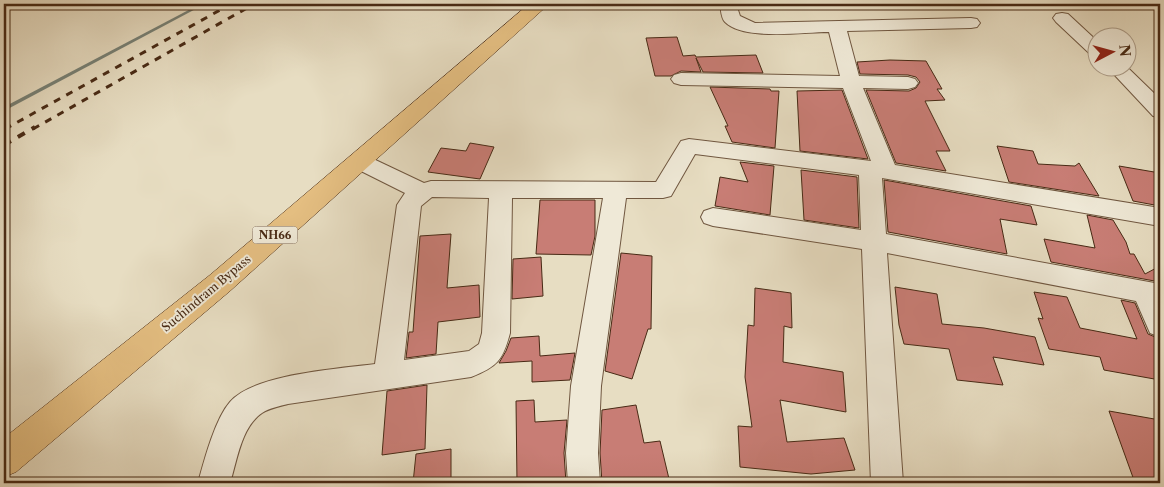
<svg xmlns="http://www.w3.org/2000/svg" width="1164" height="487" viewBox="0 0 1164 487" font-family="'Libre Caslon Text',serif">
<rect width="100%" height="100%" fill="#e7ddc2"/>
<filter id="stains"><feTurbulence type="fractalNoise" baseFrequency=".004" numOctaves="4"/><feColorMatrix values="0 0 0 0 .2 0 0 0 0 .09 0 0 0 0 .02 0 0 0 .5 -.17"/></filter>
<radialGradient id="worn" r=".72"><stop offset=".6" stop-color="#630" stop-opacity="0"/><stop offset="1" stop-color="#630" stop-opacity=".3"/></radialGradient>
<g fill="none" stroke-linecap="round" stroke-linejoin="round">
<path fill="#778176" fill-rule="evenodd" d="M200 4H205L4 111V107Z"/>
</g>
<path fill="#c87d75" stroke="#482a15" d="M677 37 683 56 695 55 696 57 756 55 763 73 703 72 696 58 701 72 681 71 671 76H655L646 38Z
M890 60 926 61 942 89H937L945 100 925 101 950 151H936L946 171 896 163 866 90 909 91 916 88 920 82 916 77 908 75 860 74 857 62Z
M710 87 770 89 771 91H779L775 148 732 142 725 126H728Z
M842 90 868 159 800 151 797 91Z
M470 143 494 147 480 179 428 172 441 148 466 151Z
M997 146 1033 151 1038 164 1075 166 1079 163 1099 196 1009 182Z
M740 162 774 166 770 215 715 206 720 177 748 182Z
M1119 166 1160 173V206L1133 201Z
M801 170 857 177 859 228 804 220Z
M884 180 1031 206 1037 225 1000 219 1007 254 888 232Z
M540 200H595V236L591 255 536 254Z
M1087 215 1113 220 1126 242 1130 254H1134L1145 274 1160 266V282L1051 262 1044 239 1095 248Z
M451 234 447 288 479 285 480 317 438 322 436 354 406 358 409 332H413L420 236Z
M621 253 652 256 651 329H648L632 379 605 371Z
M541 257 543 296 512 299 513 259Z
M895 287 937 294 942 324 984 328 1035 337 1044 365 993 357 1003 385 957 380 949 349 904 344 899 325Z
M755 288 791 293 792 328 784 326 783 362 843 372 846 412 780 400 787 442 844 438 855 470 811 474 740 467 738 426 752 427 745 377 748 325 754 326Z
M1034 292 1067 297 1080 328 1137 339 1121 300 1135 303 1148 334 1160 339V380L1104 370 1100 357 1049 349 1038 318 1043 319Z
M539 336 540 356 575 353 570 380 532 382V361L499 363 506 351 511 338Z
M427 385 425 449 382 455 387 391Z
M534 400 535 422 567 420 564 453 566 483H517L516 401Z
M636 405 644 443 660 441 670 483H602L600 453 602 410Z
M1109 411 1160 420V483H1135Z
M451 449V483H413L416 454Z"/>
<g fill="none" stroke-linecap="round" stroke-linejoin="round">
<g stroke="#705740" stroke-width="2">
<path id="minor" d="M720 4H736L740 16 755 23 971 18 977 19 980 23 977 27 971 28 847 31 859 76 908 77 915 79 918 83 915 87 908 89 863 88 895 165 1160 208V226L882 178 886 234 1160 284V337L1150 333 1136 301 887 253 903 483H871L862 249 713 226 704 223 701 217 704 211 713 208 861 230 859 175 695 154 671 196 663 198H626L601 386 598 453 600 483H568L566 453 571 386 603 198H512L510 333C503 360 497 367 471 377L288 404C280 406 269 408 262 413 241 427 237 461 230 483H198C204 461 215 419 230 402 254 374 338 369 375 364L397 205 405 193 351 166 348 161 351 156 359 153 367 156 424 183 431 181 656 182 681 141 689 139 871 161 843 88 681 85 674 83 671 79 674 75 681 73 840 76 829 32C804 32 744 41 725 22 721 18 721 9 720 4ZM432 197 489 198 482 333 479 344 469 351 404 360 421 206Z
M1062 13 1068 14 1096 40V54L1089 53 1056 22 1053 18 1056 14Z
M1126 66 1160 99V117L1153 116 1108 68H1126Z"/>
</g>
<g stroke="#482a15" stroke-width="1">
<path id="trunk" d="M529 4H549L230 291 16 472 4 477V438L210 275Z"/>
</g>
<use href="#minor" fill="#efe9d7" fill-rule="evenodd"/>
<use href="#trunk" fill="#e4be81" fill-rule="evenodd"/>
<path stroke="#482a15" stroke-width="3" stroke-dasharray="7 7" stroke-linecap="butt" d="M5 129 231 4
M33 129 254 4"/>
<path stroke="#482a15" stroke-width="4" stroke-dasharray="8 8" stroke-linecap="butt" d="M4 129 7 127
M4 145 35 127"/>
</g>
<g text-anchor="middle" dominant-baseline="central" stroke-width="4" stroke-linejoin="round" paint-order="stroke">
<rect fill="#efe9d7" stroke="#7a634f" stroke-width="1" x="252.5" y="226.5" width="45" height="17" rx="4"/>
<g font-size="11" font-weight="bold" fill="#482a15">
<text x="275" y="235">NH66</text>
</g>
<g font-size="12" fill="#482a15" stroke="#efe9d7">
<text transform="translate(206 293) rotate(-40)">Suchindram Bypass</text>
</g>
</g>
<rect width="1164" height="487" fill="none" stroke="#e7ddc2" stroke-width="20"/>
<rect x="5" y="5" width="1154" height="477" fill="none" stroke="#482a15" stroke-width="2.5"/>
<rect x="10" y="10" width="1144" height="467" fill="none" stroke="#482a15"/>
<g transform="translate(1112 52) rotate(84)"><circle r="24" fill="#efe9d7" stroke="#ac9d89"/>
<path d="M0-4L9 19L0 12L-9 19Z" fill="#8f2418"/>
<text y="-8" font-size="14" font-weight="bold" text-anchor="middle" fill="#482a15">N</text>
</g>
<rect width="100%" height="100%" filter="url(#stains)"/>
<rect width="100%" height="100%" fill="url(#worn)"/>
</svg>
